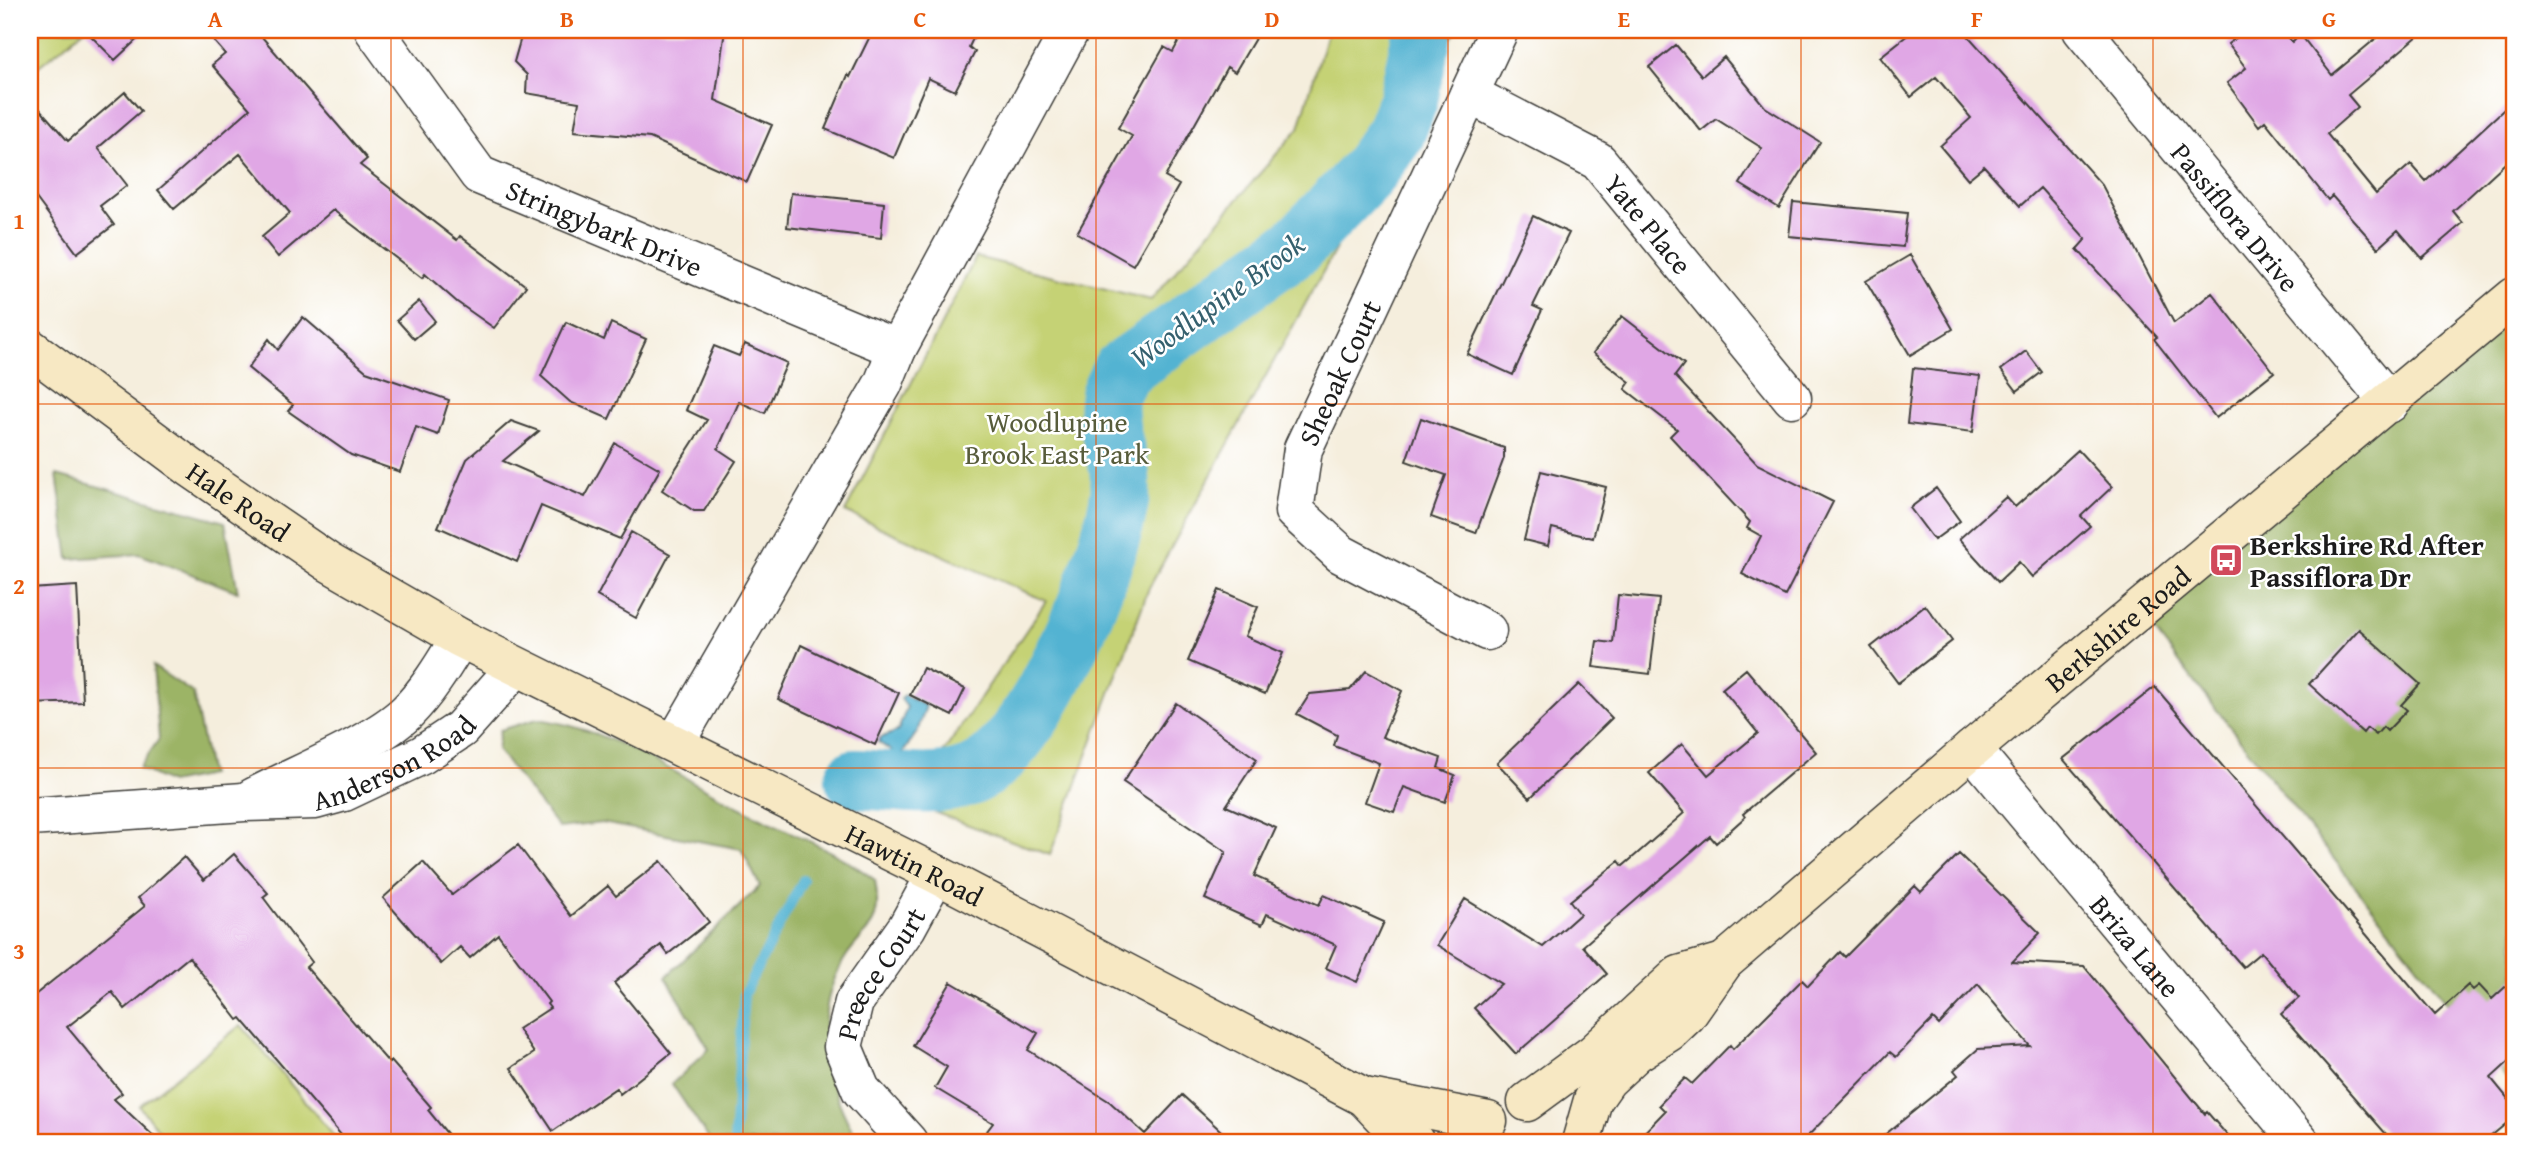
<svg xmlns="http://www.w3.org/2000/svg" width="2544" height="1172" viewBox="0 0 2544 1172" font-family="'Gentium Book Plus',serif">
<rect width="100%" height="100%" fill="#fff"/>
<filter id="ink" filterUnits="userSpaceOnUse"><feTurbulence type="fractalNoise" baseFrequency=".0143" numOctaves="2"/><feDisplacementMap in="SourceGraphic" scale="14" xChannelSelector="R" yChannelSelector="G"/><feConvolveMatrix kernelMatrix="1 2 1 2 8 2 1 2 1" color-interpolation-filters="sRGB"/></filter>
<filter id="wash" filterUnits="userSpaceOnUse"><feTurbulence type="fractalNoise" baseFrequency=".00686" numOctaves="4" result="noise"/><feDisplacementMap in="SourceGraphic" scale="28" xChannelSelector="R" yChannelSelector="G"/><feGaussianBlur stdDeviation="1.57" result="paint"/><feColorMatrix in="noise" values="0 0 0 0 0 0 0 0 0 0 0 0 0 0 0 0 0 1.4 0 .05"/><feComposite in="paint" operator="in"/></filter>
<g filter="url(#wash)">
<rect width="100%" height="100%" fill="#f5eedd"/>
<path fill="#c5d274" stroke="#707748" stroke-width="2" d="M30 30H84L30 73Z
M1328 30H1456L1149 588 1050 855 909 803 1046 601 845 512 976 257 1151 300 1299 128Z
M241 1025 339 1142H168L139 1106Z"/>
<path fill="#9cb466" stroke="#5c6841" stroke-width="2" d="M2514 294V1088L2139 611Z
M57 475 225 522 238 592 139 554 69 559Z
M153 666 193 693 210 775 170 783 139 768 159 739Z
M537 719C613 729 676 775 743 809 787 832 836 850 875 880 885 936 858 928 839 969 811 1025 828 1091 859 1142H711L672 1084 709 1049 666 977 760 886 741 849 602 823 559 828 497 750 500 730Z"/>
<path fill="#53b3d2" stroke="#386877" stroke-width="2" d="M904 695 926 706 917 732 900 757 878 742 880 738 898 731 907 707 901 699Z"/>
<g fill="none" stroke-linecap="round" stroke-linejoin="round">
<path stroke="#53b3d2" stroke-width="10" d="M734 1142 744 994 803 880"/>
<path stroke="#53b3d2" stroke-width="60" d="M855 779C894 780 932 790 970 776 1036 751 1111 561 1120 495 1124 463 1105 432 1109 400 1110 390 1117 380 1121 371L1298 245 1366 174 1395 134 1408 100 1423 30"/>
</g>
<g id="blocks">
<path fill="#e0a7e5" d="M85 30H147L115 60Z
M204 30H256L367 159 360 165 457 240 460 236 526 286 494 328 457 302 425 274 422 278 333 210 278 257 262 237 290 213 240 154 174 209 158 190 250 109 212 65 225 54Z
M523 30H725L715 100 772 125 747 182 650 138 574 131 579 102 526 93 527 75 514 62Z
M873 30H977L969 47 975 52 955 91 928 78 894 158 825 129 848 75 850 77Z
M1185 30H1260L1235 72 1227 67 1165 177 1179 185 1133 265 1077 233 1132 136 1118 128 1164 47 1173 52Z
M1914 30H1963L2102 185 2174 323 2212 293 2274 372 2216 418 2154 339 2157 337 2077 249 2086 239 2040 188 2020 206 1984 166 1968 179 1940 146 1971 118 1936 77 1911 97 1880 57Z
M2246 30H2282L2292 42 2300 34 2332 75 2386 30H2425L2348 95 2358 107 2327 134 2376 194 2411 164 2426 181 2514 100V155L2453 211 2463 223 2422 258 2398 230 2378 248 2332 196 2328 200 2265 121 2259 126 2227 83 2246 68 2228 44Z
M1676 45 1702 76 1724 57 1765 107 1820 142 1779 208 1740 184 1762 148 1716 119 1701 131 1649 67Z
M125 92 141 111 98 148 127 185 100 206 114 225 77 253 30 190V98L68 141Z
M791 193 884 203 881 238 787 227Z
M1793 202 1907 213 1903 247 1789 236Z
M1533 216 1569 233 1533 306 1542 310 1513 375 1467 354Z
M1910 255 1953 329 1910 355 1866 281Z
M419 301 435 321 414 339 397 320Z
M1622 316 1684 364 1675 376 1757 464 1833 502 1785 596 1742 574 1761 536 1747 528 1750 522 1670 436 1677 429 1625 389 1630 382 1593 353Z
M303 317 366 371 449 400 438 435 416 427 400 472 351 455 288 411 293 405 248 368 269 339 278 350Z
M566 322 604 340 611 323 646 339 609 419 570 402 541 376Z
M745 344 787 363 765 413 739 402 718 449 736 461 704 511H694L662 490 707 420 686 410 714 346 739 356Z
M2026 351 2042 372 2017 391 2001 370Z
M1913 368 1980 376 1973 432 1907 424Z
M1421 418 1504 448V458L1476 533 1431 517 1446 475 1406 461Z
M511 421 539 431 503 461 585 497 615 443 660 469 620 539 541 506 517 562 438 527 467 459Z
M2078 450 2112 487 2081 516 2090 526 2032 577 2019 562 1998 582 1959 539 2006 497 2015 507Z
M1541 471 1606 487 1593 538 1552 528 1548 546 1524 540Z
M1936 488 1960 521 1934 540 1910 508Z
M631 532 670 554 636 618 597 596Z
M77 586 83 702 30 704V589Z
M1219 590 1258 607 1245 636 1283 653 1265 694 1188 661Z
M1618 595 1659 599 1650 674 1593 667 1597 641 1613 643Z
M1925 605 1952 641 1898 683 1871 647Z
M2359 629 2420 684 2401 705 2407 710 2387 731 2383 727 2376 735 2367 728 2363 733 2309 684Z
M801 645 899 693 875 745 778 699Z
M923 668 965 689 952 716 910 695Z
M1746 669 1816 752 1743 814 1745 817 1716 843 1710 836 1583 946 1607 974 1516 1054 1474 1008 1501 984 1437 945 1465 899 1543 947 1580 914 1570 901 1619 861 1623 866 1684 813 1649 773 1682 744 1708 775 1758 733 1722 689Z
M1366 671 1402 691 1382 737 1441 758 1438 768 1455 775 1445 802 1404 787 1394 812 1365 802 1379 763 1334 746 1337 735 1297 714 1310 694 1350 690Z
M1579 684 1612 718 1530 798 1497 763Z
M2155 687 2435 1015 2468 985 2473 990 2479 985 2492 999 2514 979V1057L2491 1078 2514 1106V1117L2484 1142H2393L2281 1014 2299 998 2261 952 2243 967 2063 759Z
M1176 703 1257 759 1226 806 1276 828 1254 876 1319 905 1324 895 1384 922 1357 982 1326 968 1336 945 1267 914 1262 925 1205 899 1226 852 1123 782Z
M518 845 571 916 608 886 616 896 661 861 709 922 668 954 661 945 614 983 671 1053 620 1094 616 1088 553 1131 511 1068 534 1053 518 1029 550 1008 547 1004 549 1002 498 934 470 958 460 947 441 964 383 898 423 862 452 895Z
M234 854 268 893 263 897 312 962 306 967 389 1063 391 1061 431 1107 428 1110 454 1142H347L241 1018 238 1020 189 957 125 1009 112 992 67 1027 122 1093 114 1099 160 1142H38L30 1133V999L145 906 138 898 184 857 204 880Z
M1959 854 2040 933 2012 962 2084 966 2205 1114 2207 1112 2233 1142H1876L1958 1075 1954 1070 1978 1049 2030 1046 1978 984 1939 1025 1933 1019 1896 1057 1890 1052 1802 1142H1635L1665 1111 1659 1105 1685 1078 1692 1084 1730 1045 1733 1049 1802 980 1808 986 1840 952 1845 957 1915 886 1921 892Z
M951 982 1038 1033 1028 1050 1110 1102 1145 1134 1182 1095 1233 1142H1005L987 1131 993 1123 935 1088 947 1067 913 1046Z"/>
</g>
</g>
<g filter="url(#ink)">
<use href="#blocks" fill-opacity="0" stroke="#3d3c39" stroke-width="2"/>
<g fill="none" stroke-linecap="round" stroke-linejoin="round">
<g stroke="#3d3c39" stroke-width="41">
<g id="minor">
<path id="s1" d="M374 30 479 175 897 349"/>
<path id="s2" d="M2082 30 2390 403"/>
<path id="s3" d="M1469 94 1598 161 1792 398"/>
<path id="s4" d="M1487 631 1341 554 1294 511 1303 449 1499 30"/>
<path d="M675 743 883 384 897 349 1070 30"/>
<path id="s5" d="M1972 749 2300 1142"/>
<path id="s6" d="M908 1142 861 1090 843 1047 854 1002 907 927 936 874"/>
</g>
</g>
<g stroke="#3d3c39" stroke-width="41">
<g id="tertiary">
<path d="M252 798C295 775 374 744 407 712 429 690 444 664 460 638"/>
<path id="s7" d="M30 817 244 802 315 800 344 792 422 755 461 729 516 667"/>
</g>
</g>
<g stroke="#3d3c39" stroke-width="41">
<g id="secondary">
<path id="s8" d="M30 348 191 468 328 562 460 638 936 874 1364 1097 1488 1121"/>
<path d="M1364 1097 1398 1133 1415 1142"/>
<path d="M1527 1102 1594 1053 1679 975 1724 962"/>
<path id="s9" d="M1581 1142 1593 1100 1607 1080 1636 1053 1669 1032 1687 1015 1724 962 1972 749 2514 297"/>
</g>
</g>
<use href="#minor" stroke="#fff" stroke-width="38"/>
<use href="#tertiary" stroke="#fff" stroke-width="38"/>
<use href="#secondary" stroke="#f7e8c3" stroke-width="38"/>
</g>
</g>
<path fill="none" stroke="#e8590c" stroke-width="2" stroke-opacity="0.55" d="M391 30V1142M743 30V1142M1096 30V1142M1448 30V1142M1801 30V1142M2153 30V1142M30 404H2514M30 768H2514"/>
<defs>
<g id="bus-square" transform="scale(1.75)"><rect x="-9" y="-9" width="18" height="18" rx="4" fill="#d1495b" stroke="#fff"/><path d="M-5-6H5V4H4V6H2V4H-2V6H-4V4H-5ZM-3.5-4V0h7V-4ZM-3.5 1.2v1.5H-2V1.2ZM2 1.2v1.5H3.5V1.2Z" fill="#fff"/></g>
</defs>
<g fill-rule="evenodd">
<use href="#bus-square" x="2226" y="560"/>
</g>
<g text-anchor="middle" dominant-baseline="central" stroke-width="5" stroke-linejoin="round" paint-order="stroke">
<g font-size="28" fill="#1c1c1c" stroke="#fff">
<text stroke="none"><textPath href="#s2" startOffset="242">Passiflora Drive</textPath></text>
<text stroke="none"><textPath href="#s3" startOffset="226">Yate Place</textPath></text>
<text stroke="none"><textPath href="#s1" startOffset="315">Stringybark Drive</textPath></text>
<text stroke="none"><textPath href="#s4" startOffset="376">Sheoak Court</textPath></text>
<text stroke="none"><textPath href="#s8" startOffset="259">Hale Road</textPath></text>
<text stroke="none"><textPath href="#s9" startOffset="752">Berkshire Road</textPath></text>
<text stroke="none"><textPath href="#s7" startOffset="373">Anderson Road</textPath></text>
<text stroke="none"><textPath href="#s8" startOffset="1027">Hawtin Road</textPath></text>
<text stroke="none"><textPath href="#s5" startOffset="256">Briza Lane</textPath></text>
<text stroke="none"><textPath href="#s6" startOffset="200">Preece Court</textPath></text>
</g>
<g font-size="28" fill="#575c3b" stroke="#fff">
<text x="1057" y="421">Woodlupine<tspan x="1057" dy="32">Brook East Park</tspan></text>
</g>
<g font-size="28" font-weight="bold" fill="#1c1c1c" stroke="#fff" text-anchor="start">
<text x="2250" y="544">Berkshire Rd After<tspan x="2250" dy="32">Passiflora Dr</tspan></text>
</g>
<g font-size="30" font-style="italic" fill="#35606e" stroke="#fff">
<text transform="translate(1217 300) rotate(-36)">Woodlupine Brook</text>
</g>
</g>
<rect width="2544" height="1172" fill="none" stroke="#fff" stroke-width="77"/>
<rect x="38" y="38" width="2468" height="1096" fill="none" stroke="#e8590c" stroke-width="2.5"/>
<g font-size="23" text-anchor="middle" font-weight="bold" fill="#e8590c">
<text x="215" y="27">A</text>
<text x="567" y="27">B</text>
<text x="920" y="27">C</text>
<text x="1272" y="27">D</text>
<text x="1624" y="27">E</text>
<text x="1977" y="27">F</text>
<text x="2329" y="27">G</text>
<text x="19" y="229">1</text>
<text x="19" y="594">2</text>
<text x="19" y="959">3</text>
</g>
</svg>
